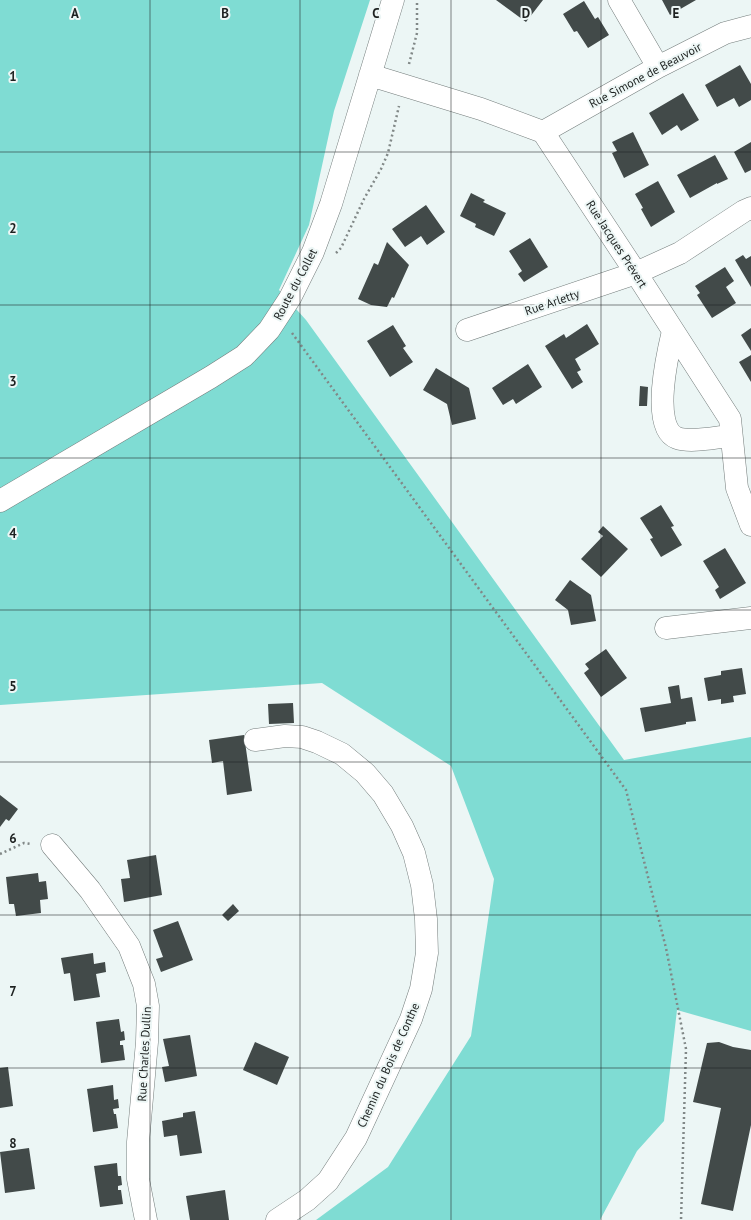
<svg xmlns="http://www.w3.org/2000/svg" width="751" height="1220" viewBox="0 0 751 1220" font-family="'PT Sans',sans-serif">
<rect width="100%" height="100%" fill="#ecf6f5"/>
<path fill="#7fdcd3" d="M0 0H370L334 111 309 225 279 290 306 320 624 760 751 737V1031L677 1010 664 1121 637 1151 600 1220H316L388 1167 471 1036 494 879 451 766 322 683 0 705Z"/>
<path fill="#424a49" d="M496 0H543L526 22Z
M662 0H696L670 15Z
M584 1 595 19 598 17 609 35 588 48 577 31 574 32 563 14Z
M740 65 751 84V100L739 107 734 98 717 107 705 85Z
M683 93 699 120 681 131 677 125 662 135 649 113Z
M633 132 649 165 624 178 612 153 617 151 612 142Z
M751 142V170L745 173 734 152Z
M715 155 728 179 717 184V183L690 198 677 175Z
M658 181 675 212 651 227 641 209 643 208 635 194Z
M471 193 485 200 483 202 506 213 494 236 475 227 476 224 460 216Z
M426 205 445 232 427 245 421 236 405 247 392 229Z
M530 238 548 267 524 282 518 274 522 271 509 251Z
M387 242 409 265 394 298 392 297 387 307 371 305 358 299 374 263 378 265Z
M743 255 746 259 751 256V287L735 260Z
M725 267 734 281 726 287 736 303 712 318 697 295 700 293 695 286Z
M587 324 599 344 575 359 581 370 577 372 583 382 572 389 545 346 564 334 566 338Z
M393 325 406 346 403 348 413 362 390 377 367 341Z
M751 328V351L741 335Z
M751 355V382L739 362Z
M528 364 542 387 516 404 513 399 503 405 492 388Z
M436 368 469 388 476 419 452 425 447 404 423 390Z
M640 386 648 387 647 406H639Z
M661 505 674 526 671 527 682 545 661 557 650 539 653 538 640 518Z
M603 526 628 549 601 577 581 559 603 536 598 532Z
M725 548 746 583 720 599 715 590 719 587 703 561Z
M570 580 591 595 596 621 571 625 568 610 555 600Z
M606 649 627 678 601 697 584 673 589 669 585 664Z
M742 668 746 694 733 696 734 702 721 704V699L708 701 704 678 721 675V671Z
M679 685 681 699 692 697 696 721 686 722V724L645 732 640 708 671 703 668 687Z
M293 703 294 723 269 724 268 704Z
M244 735 252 791 227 795 223 761 212 763 209 740Z
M0 795 18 809 9 821 6 819 0 827Z
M156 855 162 895 124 902 121 879 130 878 127 860Z
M38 873 39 882 46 881 48 899 40 900 41 913 16 916 14 904H9L6 877Z
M233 904 239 911 228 921 222 915Z
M178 921 193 960 161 972 156 959 163 957 153 930Z
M93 953 94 964 105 962 106 972 96 974 100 997 74 1001 70 973 64 974 61 958Z
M119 1019 121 1032 124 1031 125 1040 120 1041V1045H123L125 1060 101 1063 96 1022Z
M190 1035 197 1076 165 1082 162 1067 169 1066 163 1039Z
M255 1042 289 1057 277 1085 243 1070Z
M719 1042 733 1047 751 1050V1125L733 1211 701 1204 721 1108 693 1102 707 1043Z
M8 1067 13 1106 0 1108V1068Z
M113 1085 114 1100 118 1099 119 1108 113 1109 114 1114H116L118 1128 93 1132 87 1089Z
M195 1111 202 1153 180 1156 177 1135 164 1137 162 1121 183 1117V1113Z
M29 1148 35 1189 5 1193 0 1152Z
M117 1163 118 1176H121L122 1185 118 1186V1190H121L123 1204 100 1207 94 1166Z
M225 1190 229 1220H190L186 1196Z"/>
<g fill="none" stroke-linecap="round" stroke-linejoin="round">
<g stroke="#747d7c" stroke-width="23">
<path id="minor" d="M619 0 658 67
M370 75 481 109 543 132 636 273 730 419 737 488 751 525
M543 132 658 67 725 33 751 26
M467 330 636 273 680 253 744 211 751 208
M673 331C668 352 650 428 677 438 691 443 716 437 731 436
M0 501 211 377 244 356 269 330 290 298 313 252 331 204 393 0
M666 628 751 618
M255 740 285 736 302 737 317 742 342 754 365 773 383 794 402 826 414 853 422 885 426 919 427 953 421 989 411 1019 356 1138 328 1181 307 1200 277 1220
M52 845 90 890 129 946 144 984 148 1006 147 1042 138 1142V1179L146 1220"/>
</g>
<path stroke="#818887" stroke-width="2.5" stroke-dasharray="2 3" stroke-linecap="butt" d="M409 64 417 33V0
M336 253 341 248 364 199 381 169 388 153 399 106
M292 333 626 790 666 948 686 1049 681 1220
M0 854 24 843 31 844"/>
<use href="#minor" stroke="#fff" stroke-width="22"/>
</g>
<path fill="none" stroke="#1d2120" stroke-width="1" stroke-opacity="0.55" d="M150 0V1220M300 0V1220M451 0V1220M601 0V1220M0 152H751M0 305H751M0 458H751M0 610H751M0 762H751M0 915H751M0 1068H751"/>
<g text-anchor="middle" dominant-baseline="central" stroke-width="4" stroke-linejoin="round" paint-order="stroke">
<g font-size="12" fill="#1d2120" stroke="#ecf6f5">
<text transform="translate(645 75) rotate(-28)">Rue Simone de Beauvoir</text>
<text transform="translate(617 244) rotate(57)">Rue Jacques Prévert</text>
<text transform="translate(295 284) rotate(-62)">Route du Collet</text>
<text transform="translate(552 302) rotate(-19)">Rue Arletty</text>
<text transform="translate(144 1054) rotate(-87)">Rue Charles Dullin</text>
<text transform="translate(388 1065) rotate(-66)">Chemin du Bois de Conthe</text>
</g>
</g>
<g font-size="13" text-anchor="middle" font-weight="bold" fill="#1d2120" stroke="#ecf6f5" stroke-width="4" stroke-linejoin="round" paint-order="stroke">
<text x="75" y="18">A</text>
<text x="225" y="18">B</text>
<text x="376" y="18">C</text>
<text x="526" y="18">D</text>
<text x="676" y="18">E</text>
<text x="13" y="81">1</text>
<text x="13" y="233">2</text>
<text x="13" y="386">3</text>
<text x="13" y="538">4</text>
<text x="13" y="691">5</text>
<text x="13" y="843">6</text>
<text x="13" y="996">7</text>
<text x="13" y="1148">8</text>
</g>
</svg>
